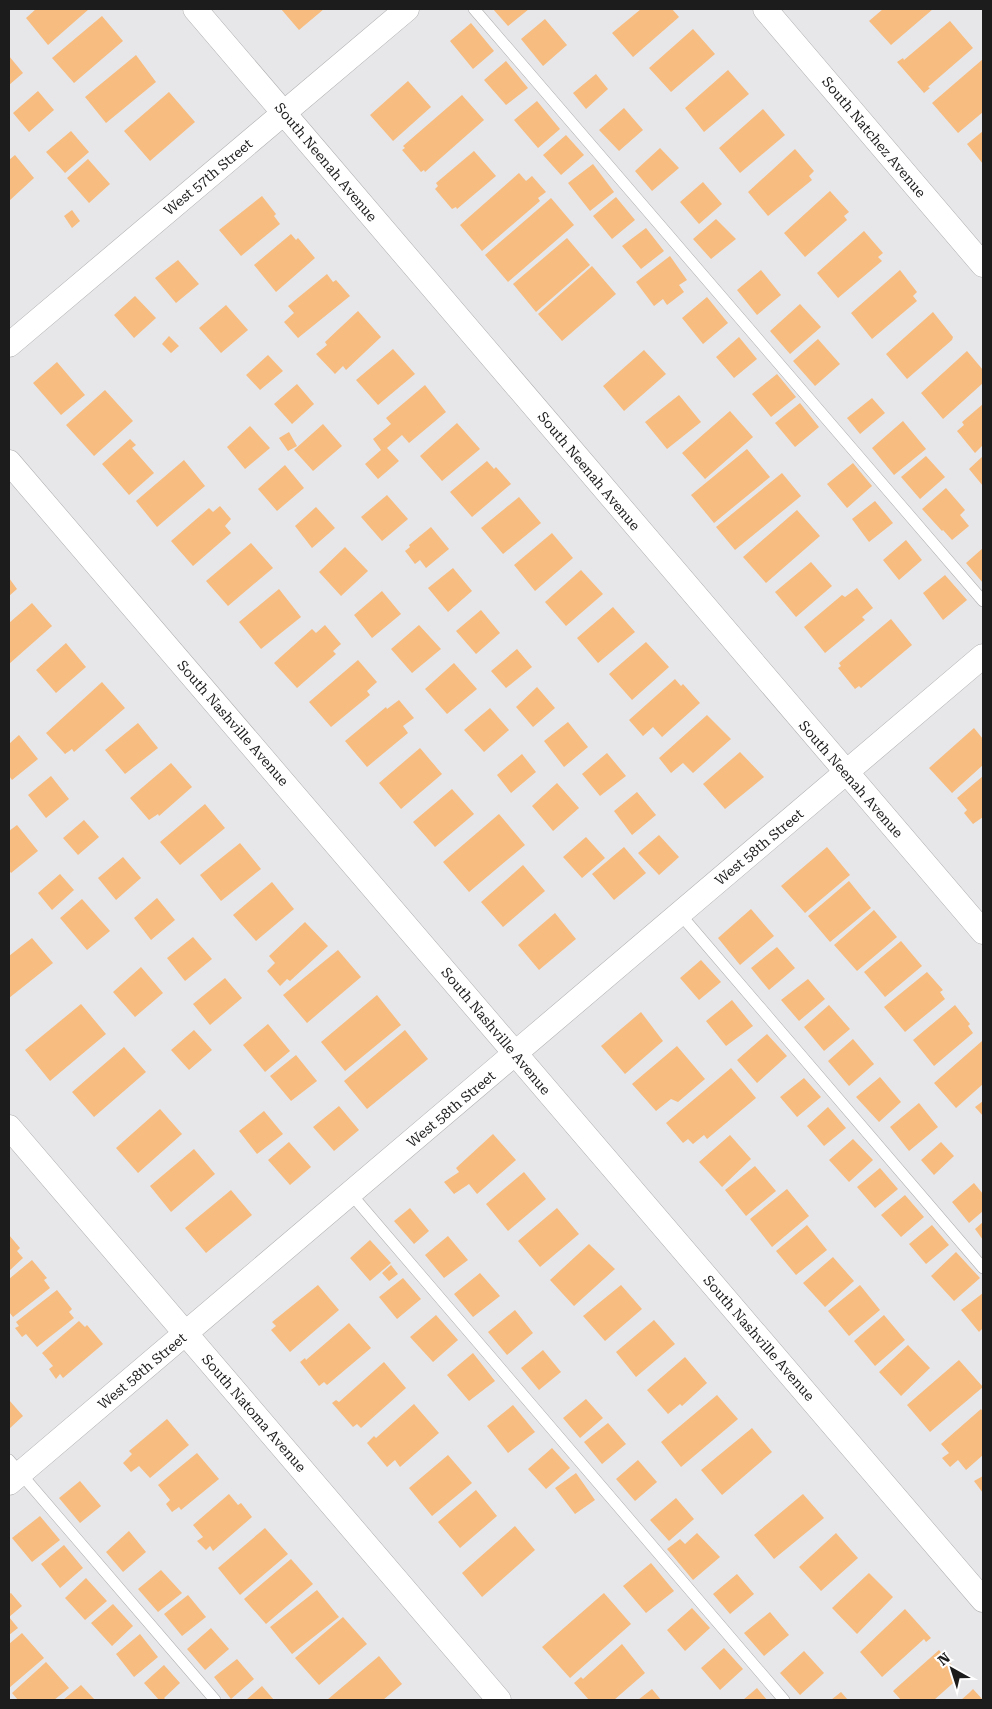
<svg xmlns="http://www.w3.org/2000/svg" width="992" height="1709" viewBox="0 0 992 1709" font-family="'Roboto Serif',serif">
<rect width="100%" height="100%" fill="#e7e7e9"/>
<path fill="#f7bc7f" d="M36 9H89L48 45 26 18Z
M281 9H324L299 30Z
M493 9H529L508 26Z
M641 9H672L679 17 633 57 612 33Z
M883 9H933L891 45 869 21Z
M102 16 123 41 74 83 52 58Z
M545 19 567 45 543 66 521 39Z
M950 21 973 48 928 87 930 88 924 93 897 62 903 58 904 60Z
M471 23 494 51 473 69 450 41Z
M693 29 715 54 671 92 649 68Z
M136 55 156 82 106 123 85 97Z
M9 56 23 73 9 85Z
M983 59V112L958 133 932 103Z
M506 61 528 88 506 105 484 80Z
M728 70 749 94 704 132 685 108Z
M596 74 608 89 586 109 573 93Z
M408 81 431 107 393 141 370 115Z
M38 91 54 110 29 132 13 113Z
M169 92 195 122 150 161 124 131Z
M462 95 484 120 425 172 424 170 421 172 402 150 405 148 403 146Z
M537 101 560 129 538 148 514 120Z
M624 108 643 130 619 151 599 130Z
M763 109 785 135 740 173 719 148Z
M71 131 89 152 65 173 46 152Z
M983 131V164L967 144Z
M566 135 584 155 561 175 543 155Z
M660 148 679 168 652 191 635 171Z
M795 149 814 171 809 176 812 180 768 216 748 192Z
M474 151 496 176 457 209 456 207 452 209 435 189 438 186 436 183Z
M15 155 34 178 9 201V160Z
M88 159 110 184 89 203 67 178Z
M593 164 614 192 590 211 568 183Z
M519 173 526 181 532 176 546 192 538 198 540 201 482 251 460 225Z
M703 182 722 204 699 224 680 202Z
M830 191 849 212 844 216 847 220 805 257 784 233Z
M262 196 276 214 274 216 280 224 241 256 219 230Z
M616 197 635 220 612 239 593 216Z
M551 198 574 225 508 282 485 255Z
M72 210 80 221 72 228 64 216Z
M716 219 736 239 711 259 693 239Z
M646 228 664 251 641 269 622 246Z
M864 231 883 253 878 257 882 261 838 298 817 273Z
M291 234 296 240 298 238 315 258 276 292 254 265Z
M567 238 590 265 536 312 513 284Z
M670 256 687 280 679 285 684 292 667 305 663 299 654 306 636 282Z
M178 260 199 284 176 303 155 278Z
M592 266 616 294 562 341 538 314Z
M761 270 781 295 757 315 737 290Z
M900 270 917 292 913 296 917 301 872 339 851 313Z
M327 274 333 282 336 280 350 296 298 338 284 322 294 313 288 306Z
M135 296 156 318 134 338 114 315Z
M707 297 728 323 703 344 682 318Z
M800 304 821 327 790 354 770 331Z
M226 305 248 330 221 353 199 328Z
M358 311 381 337 346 370 343 366 335 374 316 354 327 345 325 342Z
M933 312 953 337 952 340 907 379 886 354Z
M169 336 179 346 171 353 162 344Z
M739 337 757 359 734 378 716 357Z
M818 339 840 364 815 386 793 361Z
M393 349 415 374 378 405 356 380Z
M644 350 666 374 624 411 603 386Z
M967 351 983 370V383L943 419 921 393Z
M268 355 283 371 260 390 246 375Z
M57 362 85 395 61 415 33 383Z
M777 374 796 397 771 417 752 394Z
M297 384 314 404 292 424 274 404Z
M425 385 446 412 409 443 402 435 387 448 399 461 378 479 365 464 381 450 373 439 391 424 386 418Z
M105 390 133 421 94 456 66 425Z
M679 395 701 422 667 449 645 422Z
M872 398 885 413 860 434 847 418Z
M800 403 819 427 795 447 775 423Z
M983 404V445L975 453 957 431 964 425 962 422Z
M730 411 753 437 705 479 682 453Z
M903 421 926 449 894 475 872 448Z
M457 423 480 449 442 481 420 456Z
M323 424 342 446 313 471 294 450Z
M250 426 270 448 245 469 227 447Z
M289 432 297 446 288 451 279 438Z
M130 439 136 445 132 448 154 473 129 495 102 464Z
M747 449 770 477 714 523 691 495Z
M926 456 945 477 920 499 901 477Z
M983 456V486L969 469Z
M184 460 205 486 157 527 136 501Z
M487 461 494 469 496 467 511 484 472 517 450 492Z
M853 463 872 486 847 508 827 484Z
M285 465 304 488 277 511 258 489Z
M782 473 801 496 735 550 716 527Z
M946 488 965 510 960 515 969 526 952 540 943 530 942 531 922 509Z
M387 495 408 519 382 541 361 517Z
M519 497 541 523 503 554 481 528Z
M875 501 893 523 869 542 852 519Z
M220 506 231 519 225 526 231 533 193 566 171 541 209 508 213 512Z
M316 507 335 528 312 548 295 526Z
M797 510 820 536 766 583 743 557Z
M431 527 449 549 426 568 420 560 415 564 405 551 410 547 409 545Z
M552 533 573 558 535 591 514 565Z
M906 540 922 560 899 580 883 560Z
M251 543 273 568 228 606 206 581Z
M345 547 368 571 341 596 319 572Z
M983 548V583L966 563Z
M811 562 832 586 796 617 775 592Z
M453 568 472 591 448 612 428 588Z
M581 570 603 594 566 626 545 602Z
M945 575 967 600 943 620 923 593Z
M9 578 17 589 9 596Z
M857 588 873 608 862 617 865 620 825 653 804 627 842 595 845 597Z
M279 589 301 617 261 649 239 622Z
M382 591 401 614 372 638 354 615Z
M32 603 52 626 9 664V623Z
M613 607 635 632 598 663 577 638Z
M481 610 500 633 476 654 456 631Z
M891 619 912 645 861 688 859 686 855 689 838 668 841 666 839 663Z
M325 625 341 644 333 651 336 654 297 688 274 663 312 629 316 633Z
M419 625 441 649 412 673 391 649Z
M646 642 669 667 632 700 609 674Z
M66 643 86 667 56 693 36 670Z
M517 649 532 667 506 688 491 671Z
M358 660 377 682 367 691 370 695 331 727 309 702Z
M454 663 477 689 447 714 425 689Z
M675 679 681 686 683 684 700 703 662 737 653 727 643 736 629 720Z
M102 682 125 708 74 752 72 749 65 754 46 733Z
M537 687 555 708 533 727 516 707Z
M399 700 414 718 403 726 408 733 367 767 345 741 386 707 387 709Z
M490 708 509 730 484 752 464 730Z
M707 715 731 739 693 773 683 763 671 773 659 758Z
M568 722 588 747 564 767 544 741Z
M138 723 158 748 125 774 105 750Z
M974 728 983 739V765L952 793 929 768Z
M19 735 38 759 12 780 9 776V744Z
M420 748 442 774 401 809 379 783Z
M740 752 764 777 725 809 703 784Z
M607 753 626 776 600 796 582 774Z
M522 754 536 772 511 793 497 775Z
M171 763 192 787 159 816 158 814 149 820 130 798Z
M51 776 69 799 46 818 28 795Z
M983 776V817L973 824 964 813 967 810 957 798Z
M557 783 579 808 553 831 532 806Z
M452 789 474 814 435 847 413 822Z
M637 792 656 815 632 835 614 811Z
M205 804 225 828 180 865 160 842Z
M499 814 525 845 469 892 443 862Z
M84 820 99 837 78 855 63 838Z
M17 825 38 851 11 873 9 870V831Z
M659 835 679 857 659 875 638 853Z
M586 837 605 858 582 878 563 857Z
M240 843 261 869 221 901 200 875Z
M624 847 646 873 614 900 592 874Z
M827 847 850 875 805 913 781 886Z
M123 857 141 878 116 900 98 878Z
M523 865 545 891 503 927 481 902Z
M60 874 74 890 52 910 38 893Z
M849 881 871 908 830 942 808 916Z
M272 882 294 909 256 941 233 915Z
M157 898 175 920 151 940 134 918Z
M82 899 110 931 87 950 60 918Z
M751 909 774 936 740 965 718 938Z
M874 910 897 937 857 971 834 945Z
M555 913 576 939 539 970 518 945Z
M305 922 328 946 290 981 287 979 280 986 267 971 275 963 269 956Z
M193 937 212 959 185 981 167 958Z
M32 938 53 963 9 998V956Z
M901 941 922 966 885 997 864 972Z
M777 947 795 968 769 990 751 968Z
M338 950 361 977 307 1023 283 995Z
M701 960 721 982 699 1000 680 978Z
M141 967 163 993 135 1017 113 992Z
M927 972 943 990 940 992 945 999 905 1032 884 1007Z
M225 978 242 998 210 1025 193 1004Z
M808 979 825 999 799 1021 781 1000Z
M377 995 401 1025 345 1071 321 1042Z
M732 1000 753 1026 726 1046 706 1021Z
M81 1004 106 1034 50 1081 25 1050Z
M829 1005 850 1029 824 1051 804 1027Z
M955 1005 970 1024 968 1026 973 1033 934 1066 913 1040Z
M641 1012 663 1041 625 1074 601 1046Z
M268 1024 290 1051 265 1072 243 1045Z
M194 1030 212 1050 189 1070 171 1050Z
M405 1030 428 1059 367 1109 344 1081Z
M767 1034 787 1056 757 1083 737 1060Z
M853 1039 874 1064 849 1086 828 1061Z
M982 1041 983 1084 956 1108 934 1083Z
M677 1046 705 1079 678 1102 671 1099 656 1111 632 1084Z
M124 1047 146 1072 94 1117 72 1092Z
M296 1055 317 1081 291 1101 270 1076Z
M731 1068 756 1098 707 1139 704 1135 693 1144 688 1139 683 1143 666 1123Z
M880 1077 901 1102 879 1122 856 1097Z
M804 1078 821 1097 797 1117 780 1097Z
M983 1101V1116L975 1107Z
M919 1103 938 1127 909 1151 890 1127Z
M339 1106 359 1130 334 1151 313 1127Z
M828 1107 846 1128 824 1146 807 1126Z
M160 1109 182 1134 138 1173 116 1148Z
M264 1111 283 1134 257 1154 239 1131Z
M493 1134 516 1160 477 1194 469 1184 454 1194 444 1182 459 1172 456 1168Z
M730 1135 751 1159 722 1187 699 1162Z
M853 1139 873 1160 849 1182 829 1160Z
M289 1142 311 1167 290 1185 268 1160Z
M941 1142 954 1156 934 1175 921 1160Z
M194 1149 215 1174 171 1212 150 1186Z
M755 1166 776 1191 746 1216 725 1190Z
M880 1168 898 1189 875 1208 857 1187Z
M524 1172 546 1199 508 1231 486 1204Z
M974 1183 983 1194V1211L969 1223 952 1202Z
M787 1189 809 1216 772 1247 750 1219Z
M231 1190 252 1215 206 1253 185 1228Z
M905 1195 924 1217 901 1237 881 1215Z
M410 1208 429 1231 414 1244 394 1221Z
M557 1208 579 1234 540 1267 518 1241Z
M983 1222V1240L975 1229Z
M807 1225 827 1250 796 1275 776 1251Z
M932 1225 949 1245 926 1264 909 1244Z
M9 1235 20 1248 17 1251 23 1258 9 1271Z
M448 1236 468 1260 444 1278 425 1255Z
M370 1240 391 1263 370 1281 350 1258Z
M589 1244 615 1269 574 1306 550 1280Z
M956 1252 980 1278 954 1301 931 1276Z
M833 1257 854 1281 825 1307 803 1283Z
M32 1260 47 1278 44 1280 50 1288 13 1317 9 1312V1279Z
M391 1265 398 1274 389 1281 382 1273Z
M480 1273 500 1296 473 1317 454 1294Z
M403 1278 421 1299 397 1319 379 1297Z
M318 1285 339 1310 290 1352 271 1330 276 1326 272 1322Z
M621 1285 642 1309 605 1341 583 1316Z
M860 1285 880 1310 849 1336 828 1311Z
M57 1290 72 1309 69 1312 74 1318 37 1347 26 1334 22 1337 15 1328 19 1326 16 1322Z
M983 1293V1328L979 1332 961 1310Z
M515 1310 533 1333 507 1355 488 1332Z
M436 1315 458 1340 433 1362 410 1337Z
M884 1315 905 1340 875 1366 854 1341Z
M654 1320 675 1344 636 1377 616 1352Z
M79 1321 85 1327 87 1325 103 1344 63 1378 60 1374 56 1379 49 1369 53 1366 42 1353Z
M349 1323 371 1348 327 1385 324 1382 319 1386 300 1362 305 1358 306 1360Z
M908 1345 930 1368 901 1396 879 1372Z
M543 1350 561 1372 539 1390 521 1368Z
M473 1353 495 1381 469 1401 447 1375Z
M685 1357 707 1383 682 1406 680 1404 668 1414 647 1390Z
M959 1360 983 1387 930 1432 907 1405Z
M384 1362 406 1388 361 1428 357 1424 353 1427 332 1403 336 1400 339 1402Z
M717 1395 738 1419 681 1467 661 1442Z
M586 1399 603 1418 580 1438 563 1418Z
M9 1400 23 1416 9 1429Z
M414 1404 439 1433 400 1467 395 1460 387 1467 367 1443 374 1436 376 1438Z
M513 1405 535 1432 508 1453 487 1426Z
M981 1409 983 1412V1455L966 1470 958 1460 950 1467 942 1458 949 1453 941 1444Z
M167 1419 189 1445 150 1478 139 1466 131 1472 123 1463 132 1454 129 1451Z
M608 1423 626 1444 602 1464 584 1442Z
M752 1428 772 1452 722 1495 701 1470Z
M552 1448 570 1468 546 1489 528 1469Z
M197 1453 219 1479 181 1510 179 1507 172 1512 166 1504 170 1500 158 1485Z
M448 1455 472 1483 432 1516 409 1488Z
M638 1460 657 1482 635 1501 616 1479Z
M576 1473 595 1500 575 1514 555 1488Z
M983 1476V1493L974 1481Z
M80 1481 101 1506 80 1523 59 1498Z
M476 1490 497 1516 460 1548 438 1522Z
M229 1494 238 1505 241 1503 252 1517 213 1551 210 1546 206 1550 197 1541 203 1537 193 1525Z
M803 1494 824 1518 774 1559 754 1535Z
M676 1498 694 1519 669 1541 650 1520Z
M40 1516 60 1540 32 1562 12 1538Z
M515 1526 535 1550 482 1597 462 1573Z
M265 1528 288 1554 240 1595 218 1568Z
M129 1531 146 1552 123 1572 106 1552Z
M697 1533 720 1557 693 1580 667 1549 680 1539 685 1544Z
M836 1533 858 1558 821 1591 799 1567Z
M64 1545 83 1568 60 1588 41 1564Z
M291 1559 313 1584 266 1624 244 1599Z
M651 1563 674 1591 646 1613 623 1586Z
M161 1570 182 1593 158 1612 138 1589Z
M869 1573 893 1597 857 1634 832 1608Z
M737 1574 754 1594 730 1614 713 1594Z
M86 1578 107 1601 85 1620 65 1598Z
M317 1590 339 1617 292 1654 270 1627Z
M11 1593 22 1606 9 1617 18 1628 9 1635V1594Z
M604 1593 631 1624 570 1678 542 1647Z
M188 1595 206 1617 182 1636 164 1614Z
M113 1604 133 1626 112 1646 91 1623Z
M692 1608 710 1628 685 1651 667 1630Z
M905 1609 931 1638 926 1642 924 1639 882 1677 860 1652Z
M770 1612 789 1635 764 1656 744 1633Z
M343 1617 367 1644 319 1685 295 1658Z
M211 1628 229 1649 205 1670 187 1649Z
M22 1633 44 1658 9 1688V1644Z
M140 1634 158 1657 134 1677 116 1654Z
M622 1644 645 1673 614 1700H589L574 1683 581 1677 583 1679Z
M724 1648 743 1669 720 1690 701 1668Z
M939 1650 961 1676 934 1700H901L893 1691Z
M804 1651 824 1673 800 1695 780 1673Z
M379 1656 402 1684 383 1700H327Z
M237 1659 254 1679 231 1699 214 1677Z
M46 1662 69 1688 54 1700H18L12 1693Z
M164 1665 180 1683 164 1698 166 1700H159L144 1683Z
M81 1685 95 1700H63Z
M262 1686 274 1700H246Z
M757 1688 767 1700H743Z
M652 1689 661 1700H638Z
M973 1689 983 1700H961L969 1693Z
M841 1692 848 1700H831Z"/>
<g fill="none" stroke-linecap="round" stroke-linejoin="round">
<g stroke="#afafb1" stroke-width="12">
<path id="service" d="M474 9 983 601
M680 914 983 1268
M351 1194 784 1700
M9 1460 215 1700"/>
</g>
<g stroke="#afafb1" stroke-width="25">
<path id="minor" d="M195 9 983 932
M765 9 983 265
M9 345 407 9
M9 462 983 1600
M9 1127 499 1700
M9 1483 983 656"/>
</g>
<use href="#service" stroke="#fff" stroke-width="11"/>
<use href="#minor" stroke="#fff" stroke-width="24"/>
</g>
<g text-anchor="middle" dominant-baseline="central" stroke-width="5" stroke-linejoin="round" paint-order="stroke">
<g font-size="14" fill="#1c1c1c" stroke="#fff">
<text transform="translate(874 137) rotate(50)">South Natchez Avenue</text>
<text transform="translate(326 162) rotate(50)">South Neenah Avenue</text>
<text transform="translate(208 177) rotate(-40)">West 57th Street</text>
<text transform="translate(589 471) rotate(50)">South Neenah Avenue</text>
<text transform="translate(233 723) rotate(49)">South Nashville Avenue</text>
<text transform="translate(851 779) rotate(49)">South Neenah Avenue</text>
<text transform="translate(759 847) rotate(-40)">West 58th Street</text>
<text transform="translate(496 1031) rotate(50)">South Nashville Avenue</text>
<text transform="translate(451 1109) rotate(-40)">West 58th Street</text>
<text transform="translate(759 1338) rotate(49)">South Nashville Avenue</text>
<text transform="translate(142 1371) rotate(-40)">West 58th Street</text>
<text transform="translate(254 1413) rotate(49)">South Natoma Avenue</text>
</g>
</g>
<rect width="992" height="1709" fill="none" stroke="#1c1c1c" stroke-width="20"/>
<g transform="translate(952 1669) rotate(321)" stroke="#ffffff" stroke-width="4" paint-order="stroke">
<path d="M0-4L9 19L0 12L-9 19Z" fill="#1c1c1c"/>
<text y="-8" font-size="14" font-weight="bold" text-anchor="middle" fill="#1c1c1c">N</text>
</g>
</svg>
